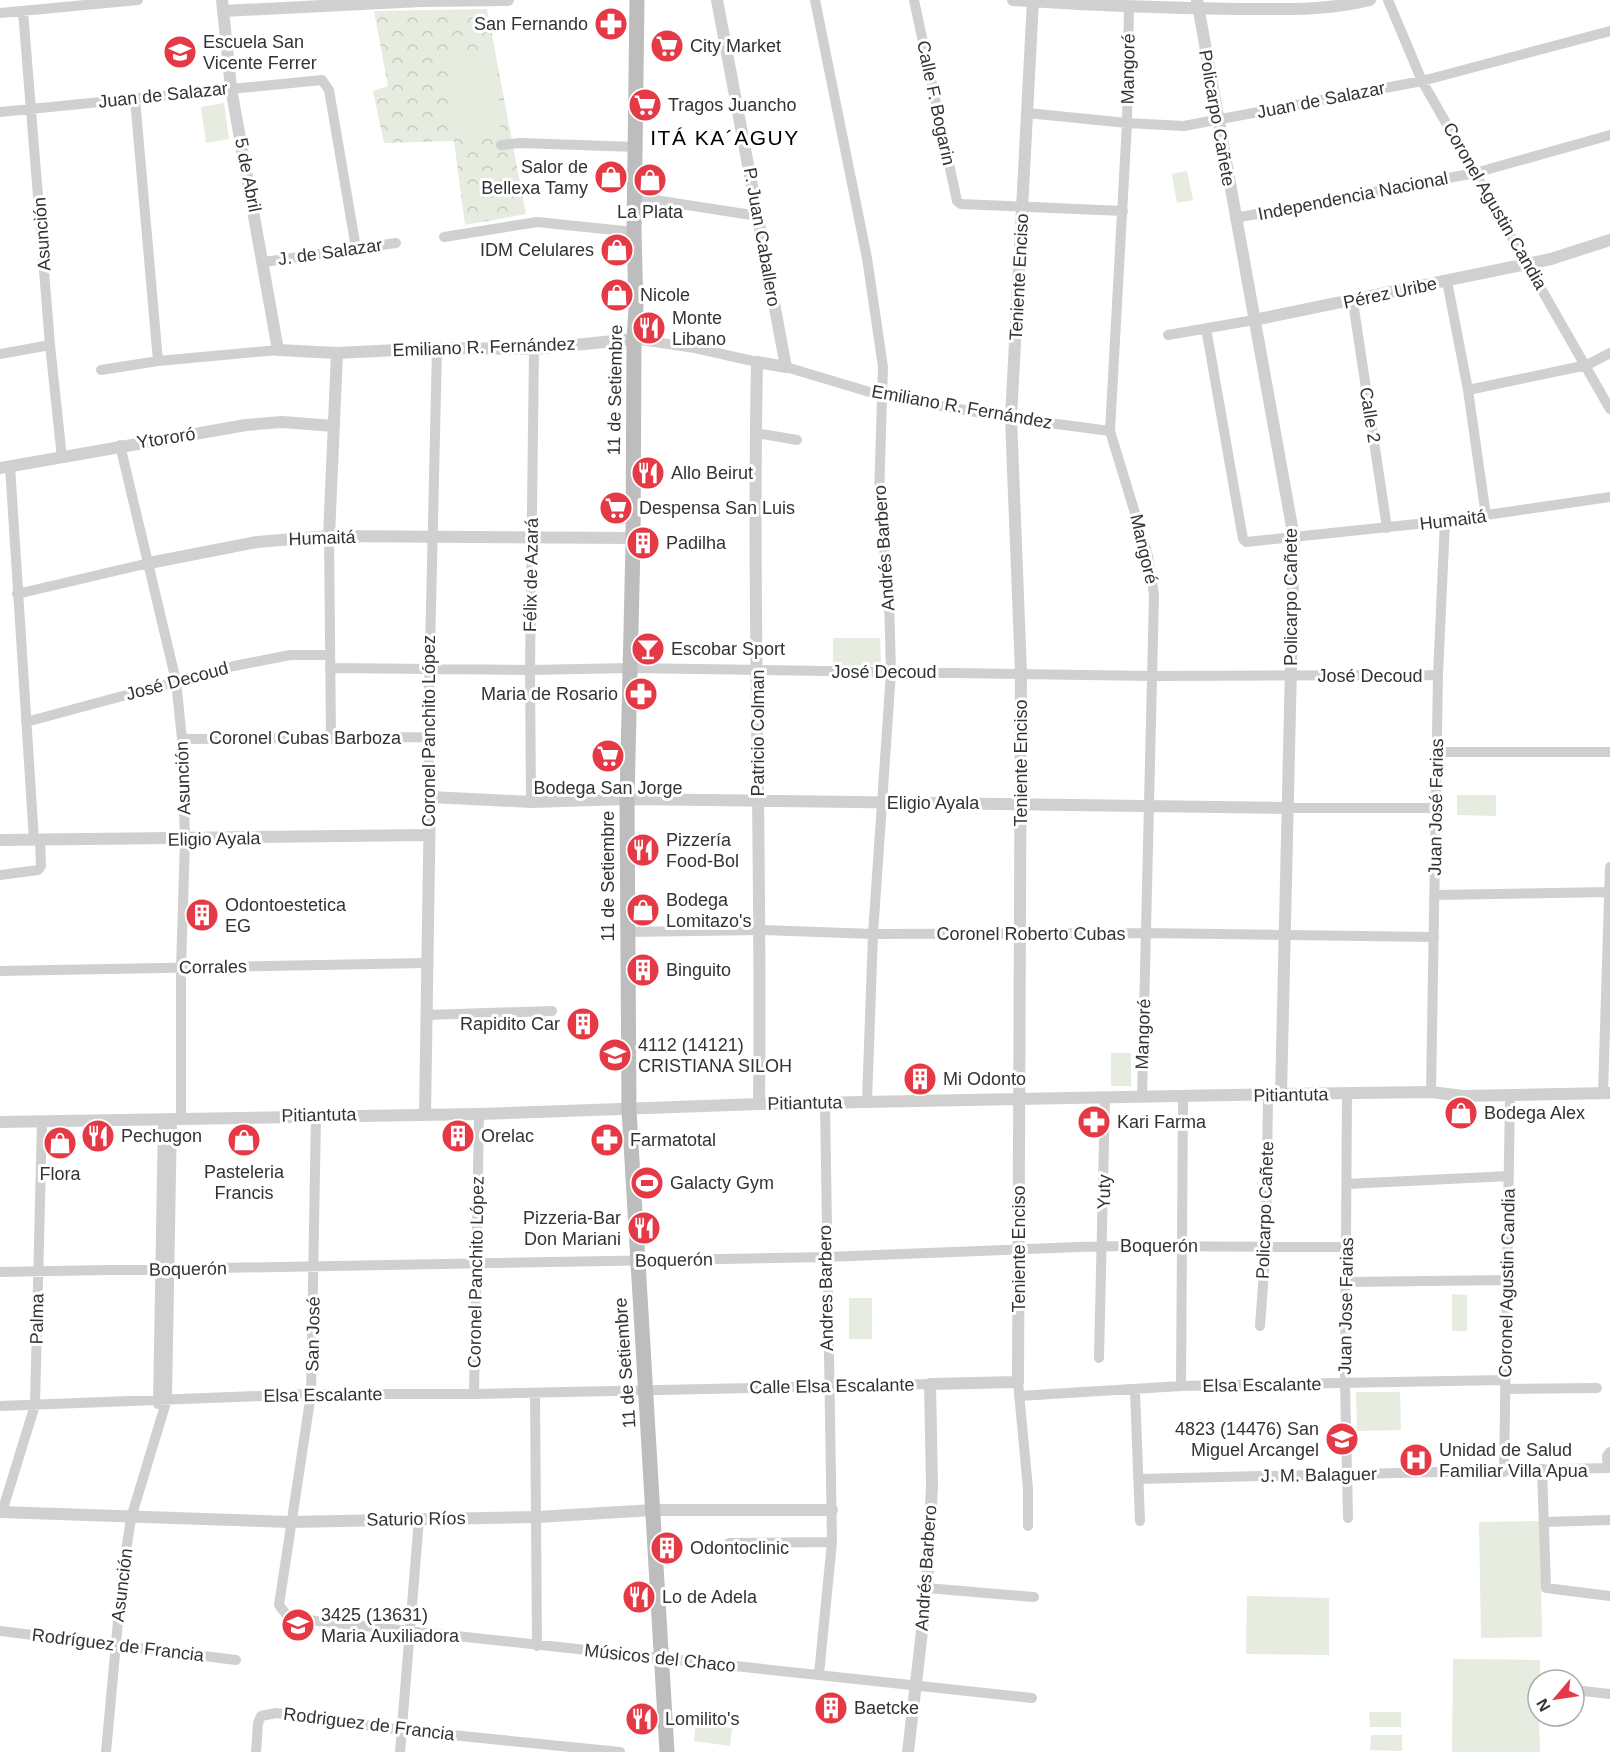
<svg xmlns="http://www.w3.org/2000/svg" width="1610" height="1752" viewBox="0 0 1610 1752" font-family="Helvetica,sans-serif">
<defs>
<pattern id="park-crowns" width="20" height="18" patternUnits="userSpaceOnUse" patternTransform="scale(1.5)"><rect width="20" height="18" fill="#e6ecdf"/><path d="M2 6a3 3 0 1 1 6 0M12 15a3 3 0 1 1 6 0" fill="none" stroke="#c6cbc0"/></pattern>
</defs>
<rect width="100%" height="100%" fill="#fff"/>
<path fill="url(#park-crowns)" d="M487 9 526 214 465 225 454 141 384 143 373 91 388 86 374 11Z"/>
<path fill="#e6ecdf" d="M496 54 501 133 452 136 447 56Z
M224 103 229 139 206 143 201 107Z
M1187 171 1193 200 1177 203 1172 174Z
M833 638H880L881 665 833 666Z
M1457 795H1496V816L1457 815Z
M1111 1053H1131V1086H1111Z
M1452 1294 1467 1295V1331H1452Z
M849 1298H872V1339H849Z
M1400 1392 1401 1430 1357 1431 1356 1392Z
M1540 1521 1542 1637 1481 1638 1479 1522Z
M1247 1596 1329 1598V1655L1246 1654Z
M1453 1659 1540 1660V1680H1538L1540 1752H1452Z
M1369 1712H1401V1727H1370Z
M696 1723 732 1728 730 1746 694 1741Z
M1371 1735H1402V1751L1370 1750Z"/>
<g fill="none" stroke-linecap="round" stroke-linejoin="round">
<path stroke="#d0d0d0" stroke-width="10" d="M815 0 867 258 883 367 879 497 889 599 891 672 873 934 867 1102
M914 0 957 201 961 204 1123 211
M1388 0 1422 81 1610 409
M1129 6 1127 123 1110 431 1148 556 1154 595 1142 1097
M23 11 50 345 62 458
M0 13 138 0
M135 99 158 361
M0 112 322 80 329 90 356 248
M1027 113 1127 123 1184 126 1422 81 1610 31
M501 145 520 143 637 147
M635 197 758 216
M1235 218 1475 173 1610 135
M444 237 537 222 634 232
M264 262 396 243
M1447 281 1468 390 1486 516
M1353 302 1387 528
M1206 328 1243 539 1246 542 1445 521 1610 497
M1168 335 1254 320
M634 339 695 348 757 362
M0 354 50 345
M786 367 883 396 1011 418 1110 431
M101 370 158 361 278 350
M1468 390 1587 365 1610 353
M756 433 797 440
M120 445 176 681 182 739 185 840 181 968V1118
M10 466 34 840
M329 536 331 739
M17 594 149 563
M330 668 530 670 629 668 1153 676 1438 675
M26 722 234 666 290 655H330
M182 739 428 737
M1437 752H1610
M430 797 428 737 437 348
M531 802 530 670 534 349
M1288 808H1436
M0 875 38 870 41 866 40 840
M1435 895 1610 892
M627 932 761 930 873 934 1146 933 1434 937
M0 971 426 963
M426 1015 552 1011
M1431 1092 1438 675 1445 521
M1603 1093 1610 867
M1347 1094 1345 1384 1348 1518
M316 1115 311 1394 279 1605 289 1618 1032 1698
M1347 1184 1509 1176
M0 1272 826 1257 1104 1246 1347 1247
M1347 1282 1508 1280
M1260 1326 1266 1245 1268 1095
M1099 1358 1105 1098
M1018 1382 1028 1489V1526
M1181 1386 1183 1097
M1505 1389 1597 1388
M1135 1391 1140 1521
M535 1393 537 1646
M474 1394 479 1114
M1019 1396 1181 1386 1504 1380
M158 1404 163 1119
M0 1406 311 1394H474L930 1384
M1542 1469 1546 1588 1610 1596
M1504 1472 1510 1095
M1138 1479 1608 1468 1607 1456 1610 1452
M2 1512 35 1405 42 1121
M1544 1522 1610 1520
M729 1543 832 1542
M927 1588 1034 1597
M0 1631 236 1660
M819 1674 832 1542 825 1103
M1574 1690 1610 1694
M106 1752 122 1578 131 1518 167 1399 172 1118
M256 1752 258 1723 261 1716 276 1713 402 1730 620 1752
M400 1752 419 1519"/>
<path stroke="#d0d0d0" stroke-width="12" d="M222 0 231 88 278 350 337 353 437 348 534 349 634 339
M717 0 786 367 757 362C752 609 762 857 759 1104
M1013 0C1087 5 1163 8 1238 9 1282 9 1326 11 1370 0
M1197 0 1294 538 1281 1094
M223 11 421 1 508 0
M1254 320 1551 259 1610 240
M0 468 246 425 282 422 334 426
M329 536 337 353
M149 563 257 542 329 536 633 538
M0 840 428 835
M425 1115 430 797 531 802 627 799 1288 808
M0 1122 479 1114 759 1104 1281 1094 1431 1092 1463 1096 1610 1093
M0 1512 290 1522 537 1517 653 1510H832
M908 1752 927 1588 932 1486 930 1384 1018 1382 1021 672 1011 418 1033 0"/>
<path stroke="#bdbdbd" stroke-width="15" d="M637 0 634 232 636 307 634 339 633 545 627 799 629 1110 667 1752"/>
</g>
<defs>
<g id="pharmacy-disc" transform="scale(1.725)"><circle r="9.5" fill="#e63946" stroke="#fff"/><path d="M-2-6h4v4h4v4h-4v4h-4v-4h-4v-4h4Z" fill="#fff"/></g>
<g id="supermarket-disc" transform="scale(1.725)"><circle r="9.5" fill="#e63946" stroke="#fff"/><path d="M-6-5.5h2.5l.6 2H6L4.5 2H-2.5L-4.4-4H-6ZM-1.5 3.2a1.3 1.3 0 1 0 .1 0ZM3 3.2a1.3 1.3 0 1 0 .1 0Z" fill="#fff"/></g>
<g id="school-disc" transform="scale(1.725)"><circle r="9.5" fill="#e63946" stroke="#fff"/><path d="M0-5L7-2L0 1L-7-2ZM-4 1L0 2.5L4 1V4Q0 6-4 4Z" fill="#fff"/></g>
<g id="shop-disc" transform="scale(1.725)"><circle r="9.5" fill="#e63946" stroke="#fff"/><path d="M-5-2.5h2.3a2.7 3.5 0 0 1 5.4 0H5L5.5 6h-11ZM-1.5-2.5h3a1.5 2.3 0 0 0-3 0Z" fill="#fff"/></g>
<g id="restaurant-disc" transform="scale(1.725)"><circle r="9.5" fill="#e63946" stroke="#fff"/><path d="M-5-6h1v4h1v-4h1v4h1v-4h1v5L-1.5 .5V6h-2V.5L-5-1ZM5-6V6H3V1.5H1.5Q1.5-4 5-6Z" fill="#fff"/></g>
<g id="building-disc" transform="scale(1.725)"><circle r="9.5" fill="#e63946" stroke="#fff"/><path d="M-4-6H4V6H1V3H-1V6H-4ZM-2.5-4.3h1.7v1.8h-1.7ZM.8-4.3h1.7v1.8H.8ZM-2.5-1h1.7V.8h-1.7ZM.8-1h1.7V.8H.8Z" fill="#fff"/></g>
<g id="bar-disc" transform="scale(1.725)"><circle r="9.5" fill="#e63946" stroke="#fff"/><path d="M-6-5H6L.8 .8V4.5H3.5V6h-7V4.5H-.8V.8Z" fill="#fff"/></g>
<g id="stadium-disc" transform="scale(1.725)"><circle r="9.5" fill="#e63946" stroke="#fff"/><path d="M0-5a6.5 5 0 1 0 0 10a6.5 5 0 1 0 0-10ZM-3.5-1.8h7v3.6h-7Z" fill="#fff"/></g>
<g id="hospital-disc" transform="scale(1.725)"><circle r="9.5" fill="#e63946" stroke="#fff"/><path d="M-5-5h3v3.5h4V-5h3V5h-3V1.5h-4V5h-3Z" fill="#fff"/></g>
</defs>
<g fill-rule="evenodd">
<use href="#pharmacy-disc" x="611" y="24"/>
<use href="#supermarket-disc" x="667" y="46"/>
<use href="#school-disc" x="180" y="52"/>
<use href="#supermarket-disc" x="645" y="105"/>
<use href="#shop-disc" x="611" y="177"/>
<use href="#shop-disc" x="650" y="180"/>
<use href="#shop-disc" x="617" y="250"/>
<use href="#shop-disc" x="617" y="295"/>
<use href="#restaurant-disc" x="649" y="328"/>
<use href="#restaurant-disc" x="648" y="473"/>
<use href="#supermarket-disc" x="616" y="508"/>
<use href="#building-disc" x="643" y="543"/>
<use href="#bar-disc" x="648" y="649"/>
<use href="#pharmacy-disc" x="641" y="694"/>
<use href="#supermarket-disc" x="608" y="756"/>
<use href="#restaurant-disc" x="643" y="850"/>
<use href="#shop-disc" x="643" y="910"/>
<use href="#building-disc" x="202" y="915"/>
<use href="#building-disc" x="643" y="970"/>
<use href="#building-disc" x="583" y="1024"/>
<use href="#school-disc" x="615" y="1055"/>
<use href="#building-disc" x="920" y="1079"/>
<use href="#shop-disc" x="1461" y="1113"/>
<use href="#pharmacy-disc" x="1094" y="1122"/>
<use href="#restaurant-disc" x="98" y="1136"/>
<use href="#building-disc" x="458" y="1136"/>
<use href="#shop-disc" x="244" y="1140"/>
<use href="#pharmacy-disc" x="607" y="1140"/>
<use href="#shop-disc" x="60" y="1143"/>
<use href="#stadium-disc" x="647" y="1183"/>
<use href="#restaurant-disc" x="644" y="1228"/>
<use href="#school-disc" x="1342" y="1439"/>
<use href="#hospital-disc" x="1416" y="1460"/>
<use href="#building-disc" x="667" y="1548"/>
<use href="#restaurant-disc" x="639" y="1597"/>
<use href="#school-disc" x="298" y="1625"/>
<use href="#building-disc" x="831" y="1708"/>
<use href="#restaurant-disc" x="642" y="1719"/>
</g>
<g text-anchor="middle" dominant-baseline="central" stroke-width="6" stroke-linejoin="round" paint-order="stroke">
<g font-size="18" fill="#333" stroke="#fff" text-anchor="start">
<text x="588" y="24" text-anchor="end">San Fernando</text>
<text x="203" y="42">Escuela San<tspan x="203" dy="21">Vicente Ferrer</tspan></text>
<text x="690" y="46">City Market</text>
<text x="668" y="105">Tragos Juancho</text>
<text x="588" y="167" text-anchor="end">Salor de<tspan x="588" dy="21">Bellexa Tamy</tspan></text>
<text x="650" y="212" text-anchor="middle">La Plata</text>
<text x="594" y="250" text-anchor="end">IDM Celulares</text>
<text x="640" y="295">Nicole</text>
<text x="672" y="318">Monte<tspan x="672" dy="21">Libano</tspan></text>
<text x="671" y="473">Allo Beirut</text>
<text x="639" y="508">Despensa San Luis</text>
<text x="666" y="543">Padilha</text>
<text x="671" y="649">Escobar Sport</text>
<text x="618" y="694" text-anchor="end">Maria de Rosario</text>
<text x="608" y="788" text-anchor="middle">Bodega San Jorge</text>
<text x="666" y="840">Pizzería<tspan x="666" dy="21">Food-Bol</tspan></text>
<text x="666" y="900">Bodega<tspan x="666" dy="21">Lomitazo's</tspan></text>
<text x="225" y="905">Odontoestetica<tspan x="225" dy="21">EG</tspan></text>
<text x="666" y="970">Binguito</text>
<text x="560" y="1024" text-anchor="end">Rapidito Car</text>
<text x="638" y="1045">4112 (14121)<tspan x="638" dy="21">CRISTIANA SILOH</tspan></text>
<text x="943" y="1079">Mi Odonto</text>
<text x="1484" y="1113">Bodega Alex</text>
<text x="1117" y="1122">Kari Farma</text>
<text x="121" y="1136">Pechugon</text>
<text x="481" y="1136">Orelac</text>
<text x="630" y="1140">Farmatotal</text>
<text x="244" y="1172" text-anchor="middle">Pasteleria<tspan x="244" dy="21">Francis</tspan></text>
<text x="60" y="1174" text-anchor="middle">Flora</text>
<text x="670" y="1183">Galacty Gym</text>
<text x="621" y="1218" text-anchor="end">Pizzeria-Bar<tspan x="621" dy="21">Don Mariani</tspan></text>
<text x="1319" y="1429" text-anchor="end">4823 (14476) San<tspan x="1319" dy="21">Miguel Arcangel</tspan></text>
<text x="1439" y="1450">Unidad de Salud<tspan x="1439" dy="21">Familiar Villa Apua</tspan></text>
<text x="690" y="1548">Odontoclinic</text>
<text x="662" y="1597">Lo de Adela</text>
<text x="321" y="1615">3425 (13631)<tspan x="321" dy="21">Maria Auxiliadora</tspan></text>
<text x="854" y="1708">Baetcke</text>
<text x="665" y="1719">Lomilito's</text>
</g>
<g font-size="18" fill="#333" stroke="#fff">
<text transform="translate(1128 69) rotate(-89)">Mangoré</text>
<text transform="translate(163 95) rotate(-6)">Juan de Salazar</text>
<text transform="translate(1321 100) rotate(-11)">Juan de Salazar</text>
<text transform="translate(936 103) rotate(78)">Calle F. Bogarin</text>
<text transform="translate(1217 118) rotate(80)">Policarpo Cañete</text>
<text transform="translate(248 175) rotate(79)">5 de Abril</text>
<text transform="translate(1353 196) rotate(-11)">Independencia Nacional</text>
<text transform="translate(1495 206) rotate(60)">Coronel Agustin Candia</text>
<text transform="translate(42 234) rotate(-94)">Asunción</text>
<text transform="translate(762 237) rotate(80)">P. Juan Caballero</text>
<text transform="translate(330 252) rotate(-8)">J. de Salazar</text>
<text transform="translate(1019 277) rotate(-87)">Teniente Enciso</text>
<text transform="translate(1390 293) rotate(-12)">Pérez Uribe</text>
<text transform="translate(484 347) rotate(-2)">Emiliano R. Fernández</text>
<text transform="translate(615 390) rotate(-89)">11 de Setiembre</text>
<text transform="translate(962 407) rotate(10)">Emiliano R. Fernández</text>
<text transform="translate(1370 415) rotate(81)">Calle 2</text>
<text transform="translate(166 438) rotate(-9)">Ytororó</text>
<text transform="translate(1453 520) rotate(-7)">Humaitá</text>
<text transform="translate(322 538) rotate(-2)">Humaitá</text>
<text transform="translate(884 548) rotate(-94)">Andrés Barbero</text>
<text transform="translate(1144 549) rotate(77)">Mangoré</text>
<text transform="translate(531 575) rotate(-89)">Félix de Azará</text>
<text transform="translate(1291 597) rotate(-90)">Policarpo Cañete</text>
<text x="884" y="672">José Decoud</text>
<text x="1370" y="676">José Decoud</text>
<text transform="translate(177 681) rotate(-15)">José Decoud</text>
<text transform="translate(429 731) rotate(-90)">Coronel Panchito López</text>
<text transform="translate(758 733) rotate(-90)">Patricio Colman</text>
<text x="305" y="738">Coronel Cubas Barboza</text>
<text transform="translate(1021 763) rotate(-90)">Teniente Enciso</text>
<text transform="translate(183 778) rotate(-92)">Asunción</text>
<text x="933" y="803">Eligio Ayala</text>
<text transform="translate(1436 807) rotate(-89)">Juan José Farias</text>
<text transform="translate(214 839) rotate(-1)">Eligio Ayala</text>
<text transform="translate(608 876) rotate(-90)">11 de Setiembre</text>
<text x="1031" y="934">Coronel Roberto Cubas</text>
<text transform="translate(213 967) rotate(-1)">Corrales</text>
<text transform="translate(1143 1034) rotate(-88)">Mangoré</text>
<text transform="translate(1291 1095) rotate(-1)">Pitiantuta</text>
<text transform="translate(805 1103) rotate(-1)">Pitiantuta</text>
<text transform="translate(319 1115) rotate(-1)">Pitiantuta</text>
<text transform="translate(1104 1192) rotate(-89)">Yuty</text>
<text transform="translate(1265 1210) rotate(-88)">Policarpo Cañete</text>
<text x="1159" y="1246">Boquerón</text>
<text transform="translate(1019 1249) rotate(-90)">Teniente Enciso</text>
<text transform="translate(674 1260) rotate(-1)">Boquerón</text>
<text transform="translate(188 1269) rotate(-1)">Boquerón</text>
<text transform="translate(476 1272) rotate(-89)">Coronel Panchito López</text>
<text transform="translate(1507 1283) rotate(-89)">Coronel Agustin Candia</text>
<text transform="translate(826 1288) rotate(-91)">Andres Barbero</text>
<text transform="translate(1346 1306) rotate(-89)">Juan Jose Farias</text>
<text transform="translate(37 1319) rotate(-89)">Palma</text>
<text transform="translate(313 1334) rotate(-89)">San José</text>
<text transform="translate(625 1363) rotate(-94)">11 de Setiembre</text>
<text transform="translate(1262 1385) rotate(-1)">Elsa Escalante</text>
<text transform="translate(832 1386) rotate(-1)">Calle Elsa Escalante</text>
<text transform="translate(323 1395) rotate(-1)">Elsa Escalante</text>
<text transform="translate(1319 1475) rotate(-1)">J. M. Balaguer</text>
<text transform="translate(416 1519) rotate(-1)">Saturio Ríos</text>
<text transform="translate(926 1568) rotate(-86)">Andrés Barbero</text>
<text transform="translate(122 1585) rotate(-83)">Asunción</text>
<text transform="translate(118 1645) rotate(7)">Rodríguez de Francia</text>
<text transform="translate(660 1658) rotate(6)">Músicos del Chaco</text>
<text transform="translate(369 1724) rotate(7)">Rodriguez de Francia</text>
</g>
<g font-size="21" letter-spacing="1.5" fill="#000" stroke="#fff">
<text x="725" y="137">ITÁ KA´AGUY</text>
</g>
</g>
<g transform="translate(1556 1698) rotate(241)"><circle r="28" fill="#ffffff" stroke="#adadad" stroke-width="1.5"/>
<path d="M0-4.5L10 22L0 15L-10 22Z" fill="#e63946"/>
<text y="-9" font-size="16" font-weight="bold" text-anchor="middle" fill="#333333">N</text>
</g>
</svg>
